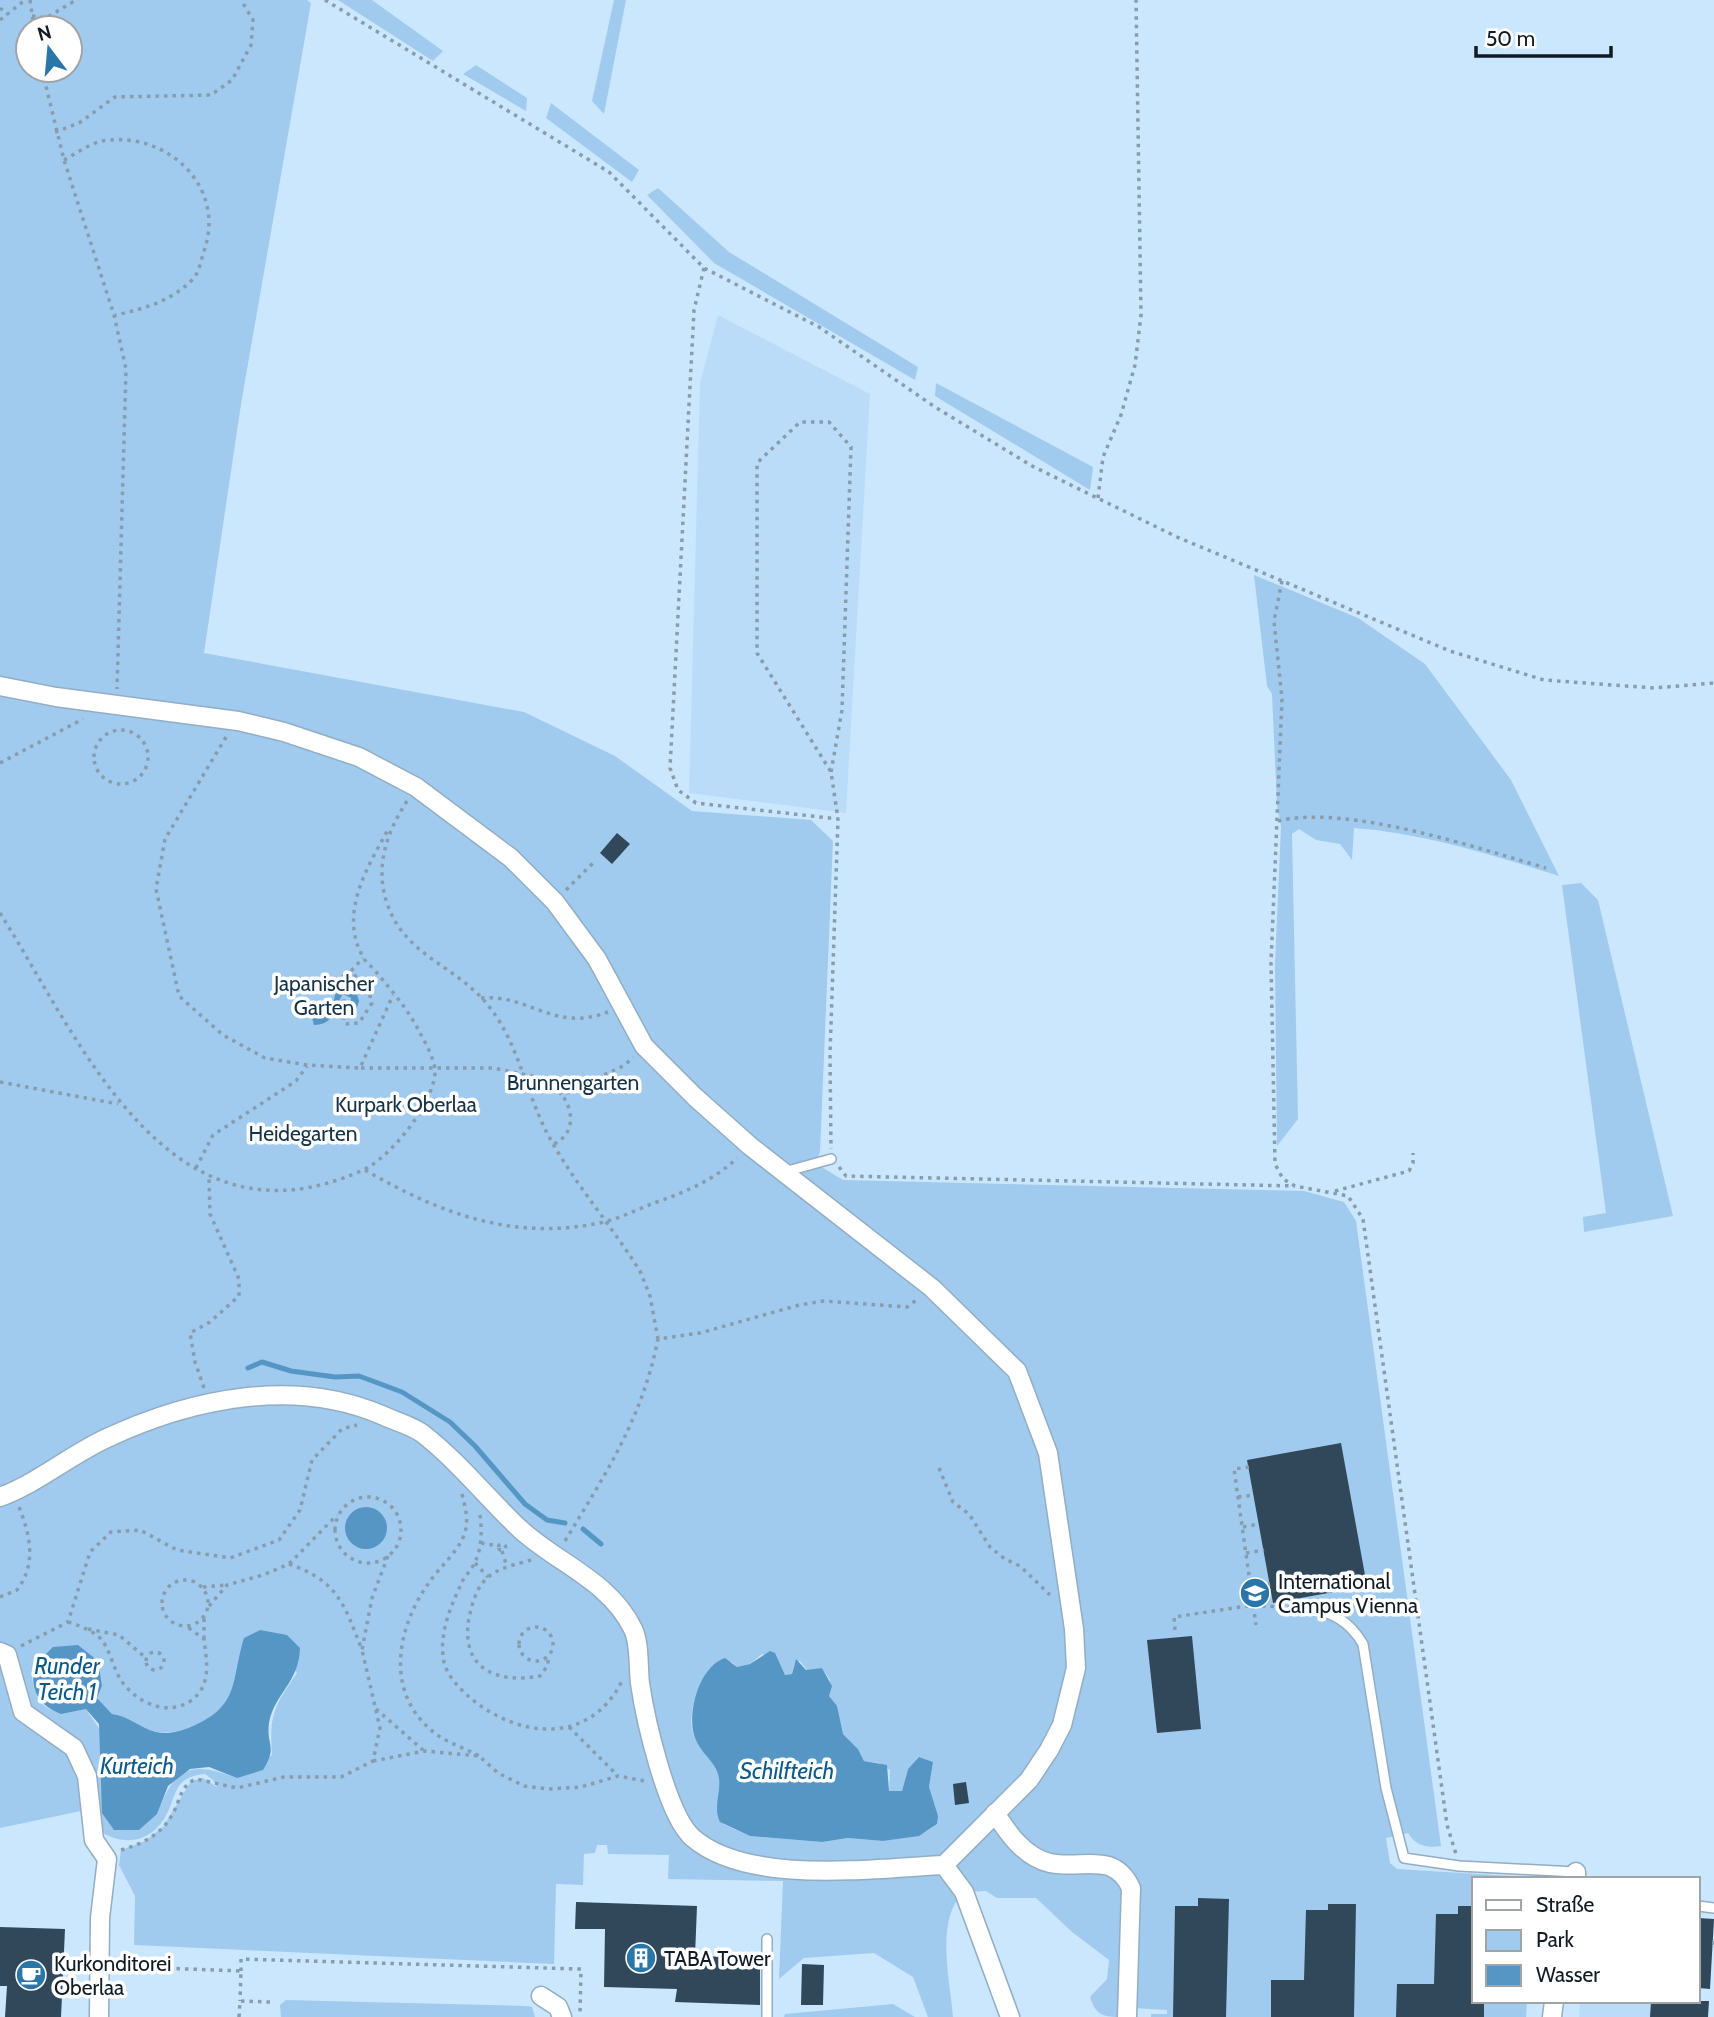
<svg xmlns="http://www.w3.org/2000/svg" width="1714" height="2017" viewBox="0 0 1714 2017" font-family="Cabin,sans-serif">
<rect width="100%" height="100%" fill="#cbe7fd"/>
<path fill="#bbdcf8" d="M718 315 870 394 846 813 689 793 700 383Z
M1580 2001H1651L1650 2017H1579Z"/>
<path fill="#a0cbee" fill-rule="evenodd" d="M0 0H307L311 3 241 404 204 653 524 712 615 756 692 811 811 820 833 841 820 1152 815 1163 843 1180 1304 1191 1344 1202 1356 1221 1441 1846C1426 1848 1416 1846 1408 1833L1386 1838 1390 1863 1397 1869 1541 1878 1474 1879V2001H1527L1526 2017H1151V2014H1167V2010L1133 2008 1125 1889 1122 2017C1104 2017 1096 2016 1090 1997L1107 1979 1109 1960 1072 1932 1036 1898H997L986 1891 963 1892C935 1922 950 1979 953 2017H928L913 1977 874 1953 804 1958 779 1979 783 1881 668 1879 669 1855 608 1854 607 1845H597L595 1853 584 1854 583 1885 556 1884 554 1964 134 1945 135 1896 119 1865 121 1850 145 1841 163 1827 191 1781 203 1778 217 1787 213 1780 205 1774C171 1777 178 1797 164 1819 147 1845 121 1845 97 1830 96 1818 94 1765 90 1758L81 1811 0 1828ZM28 28H70V70H28ZM260 1630 297 1673C274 1706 269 1715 272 1755L237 1778C190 1760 175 1767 157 1814L86 1709C56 1715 36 1713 32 1677L102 1686 97 1698 112 1714C130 1716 141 1729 157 1732 182 1736 216 1719 229 1697 239 1680 241 1658 244 1639ZM762 1654 777 1659 785 1675 792 1674 794 1664 800 1661 808 1671 822 1668 830 1680 829 1696 843 1734 858 1749 864 1761 879 1763 890 1770 889 1791H902L908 1769 919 1757 933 1762 929 1787 937 1824 926 1832 910 1837 883 1841 848 1838 822 1842 750 1836 723 1824C713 1800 725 1790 718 1772 713 1759 699 1749 694 1736 686 1715 698 1687 709 1669L732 1662 737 1667 750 1664Z
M338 0H372L443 51 433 61Z
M614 0H626L604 114 592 101Z
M476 65 527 98 526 111 463 74Z
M551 103 639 170 632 182 546 118Z
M658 188 729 252 918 367 915 380 714 263 647 195Z
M936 383 1093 467 1090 490 935 396Z
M1254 575 1358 618 1425 664 1511 780 1559 876C1493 855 1423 833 1354 828L1352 860 1340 844 1316 840 1299 829 1292 834 1298 1119 1277 1146 1275 964 1281 827 1277 805 1272 694 1267 686Z
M1581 883 1598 900 1673 1216 1584 1232 1583 1217 1606 1213 1562 885Z
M286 2000 526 2006 532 2007 535 2017H281L280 2005Z
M893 2004 915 2017H784L785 2014Z"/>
<path fill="#5696c5" d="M348 985 355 988 359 1001 355 1014 350 1013 351 998 343 994C334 1007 335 1025 314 1025L310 1010 321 1004 326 1008H332L336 991Z
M345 1528a21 21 0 1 1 42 0a21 21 0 1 1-42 0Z
M260 1630 287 1635 300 1648C299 1683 274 1694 269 1723 266 1746 278 1746 263 1770L237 1778 209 1767 190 1769 168 1786 157 1814 139 1830H114L102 1813 99 1724 86 1709 61 1714C38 1705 29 1689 35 1665L53 1647 78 1645 98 1661 102 1686 97 1698 112 1714C129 1716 140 1728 156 1732 168 1735 181 1731 193 1726 241 1705 231 1679 244 1638Z
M770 1651 775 1653 785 1675 792 1674 796 1659 806 1670 822 1668 832 1686 829 1696 837 1706 843 1734 858 1749 864 1761 887 1765 889 1791H902L908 1769 919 1757 933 1762 929 1787 938 1816 937 1824 919 1836 883 1841 848 1838 822 1842 750 1836 720 1822C712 1806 723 1790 718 1774 715 1762 700 1752 695 1738 686 1715 699 1666 725 1658L737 1667 750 1664Z"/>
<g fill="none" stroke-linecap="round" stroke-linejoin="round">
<path stroke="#5696c5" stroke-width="5" d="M248 1368 262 1362 291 1371 335 1377 359 1376 402 1392 450 1422 475 1446 525 1504 547 1520 565 1523
M583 1529 601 1544"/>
</g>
<path fill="#30485a" d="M617 833 630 844 612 864 600 853Z
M1341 1443 1367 1586 1273 1603 1247 1460Z
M1192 1636 1201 1729 1157 1733 1147 1640Z
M966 1782 969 1803 955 1805 953 1784Z
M1198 1898 1229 1899 1226 2017H1173L1175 1906H1198Z
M576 1902 697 1906 695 1956 760 1958V2005L675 2002 677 1989 604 1987 605 1929H575Z
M1328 1904H1356L1354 2017H1271V1980H1304L1306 1910H1328Z
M1458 1906H1474V2001H1484V2017H1396L1397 1984H1434L1436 1914H1458Z
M1698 1918 1714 1919 1710 1989 1698 1988Z
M0 1927 65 1929 61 2017H5L7 1986H0Z
M802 1964 824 1965 823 2005H801Z
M1651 2001H1709L1708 2017H1650Z"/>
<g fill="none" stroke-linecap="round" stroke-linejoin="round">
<g stroke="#93adc3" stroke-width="12">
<path id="lane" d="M784 1172 831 1159
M1304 1610C1331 1609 1350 1622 1363 1644L1386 1788 1404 1858 1459 1866 1576 1872
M1698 1906 1714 1908
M767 2017V1939"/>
</g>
<g stroke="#93adc3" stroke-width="21">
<path id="street" d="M0 686 56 697 238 721 284 732 359 757 416 787 511 858 555 902 597 959 644 1046 695 1097 750 1146 932 1288 1017 1371 1048 1453 1074 1629 1076 1668 1062 1725 1049 1750 1029 1780 944 1865C874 1868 749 1886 693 1838 667 1816 645 1718 640 1683 638 1667 640 1643 633 1629 610 1581 557 1563 520 1529 487 1498 459 1462 423 1434 413 1426 397 1422 384 1416 295 1377 193 1398 107 1438 70 1455 38 1483 0 1497
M0 1652 7 1655 23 1712 74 1748 87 1776 94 1840 107 1859 100 1918 99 2017
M995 1813C1008 1833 1024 1857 1050 1863 1082 1870 1113 1850 1131 1888L1127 2017
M944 1865 964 1892 1010 2017
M1576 1872V1879
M541 1996 558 2007 562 2017
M1552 2017 1554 2001"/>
</g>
<path stroke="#879dae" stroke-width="3.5" stroke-dasharray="3.5 5" stroke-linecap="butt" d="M30 0 34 28
M325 0 609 172 704 268 819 327 935 407 1032 466 1177 537 1450 651 1544 680 1654 688 1714 683
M0 8 7 14
M32 16 46 18 76 0
M0 20 25 0
M42 70 64 160 114 315 126 369 117 689
M55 132 79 123 115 97 211 95 232 80 251 45 253 20 241 0
M64 160C75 154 89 144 102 141 166 130 227 186 204 251 201 260 199 274 192 280 171 301 144 309 115 315
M704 268 694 310 670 768 678 790 696 803 838 819 830 1054 831 1149
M1098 498 1103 457 1121 415 1135 365 1141 315 1136 0
M1282 581 1274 621 1282 699 1271 963 1275 1164 1283 1179 1295 1186 1348 1196 1363 1219 1447 1825 1456 1854
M94 757a27 27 0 1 1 54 0a27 27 0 1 1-54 0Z
M226 737 165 839 156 889 179 996 223 1035 265 1058 307 1065 360 1068 393 995
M0 763 83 719
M831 772 842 710 851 447 829 422H800L757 463V653L831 772 838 819
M407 801C386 834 374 868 388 906 407 958 459 966 491 1009 518 1044 527 1095 548 1135 574 1183 611 1225 640 1271L650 1296 658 1339
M1278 821C1347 804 1477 848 1546 868
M566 890 593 863
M0 913C82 1043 168 1256 361 1171 390 1159 434 1103 435 1072 435 1060 426 1044 420 1033 409 1011 393 992 377 973 373 967 366 963 363 957 338 913 368 866 389 828
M351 971 341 978C348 990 341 1008 345 1024L359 1023 372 1003 369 992 351 971 363 958
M481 998C530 994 554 1033 608 1012
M361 1068H493L542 1078 562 1095 625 1065 633 1057
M0 1082 118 1104
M554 1144C575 1134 574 1111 562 1095
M839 1167 846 1176 1295 1186
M196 1168 213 1135 296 1081 307 1066
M365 1170C441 1214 515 1242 604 1222 621 1218 638 1209 654 1203 685 1192 713 1181 737 1158
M1335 1191 1409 1171 1413 1163V1153
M204 1388 195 1362 190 1333 210 1322 239 1296V1279L210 1214 209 1178
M1249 1467 1234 1469 1256 1625
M939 1468 953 1502 969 1514 990 1547 1005 1559 1020 1566 1050 1595
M462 1494C465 1507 469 1519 465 1532 459 1552 439 1567 428 1584 395 1631 385 1696 436 1734 448 1743 465 1748 479 1756
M1238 1497 1254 1495
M335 1530a33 33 0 1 1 66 0a33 33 0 1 1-66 0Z
M480 1515C482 1530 482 1548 475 1562 472 1569 467 1574 463 1580 452 1603 440 1630 443 1656 444 1672 457 1686 468 1696 516 1738 589 1747 622 1681
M1243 1527 1259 1524
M565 1541C606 1473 642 1419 658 1339L700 1333 799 1305 824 1301 907 1307 919 1298
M481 1543 498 1546
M498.5 1547a3.5 3.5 0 1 1 7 0a3.5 3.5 0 1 1-7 0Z
M502 1551 507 1567
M1246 1553 1264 1550
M531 1560C517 1564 497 1568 486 1579 476 1589 472 1604 469 1618 460 1669 497 1684 540 1676L548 1665V1656
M475 1563 488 1577
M289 1564C338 1581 344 1604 362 1650L372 1598 388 1556
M162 1603a23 23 0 1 1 46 0a23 23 0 1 1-46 0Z
M203 1587 225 1585
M1251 1587 1270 1584
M0 1597 17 1590C37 1564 30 1535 19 1507
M209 1606 227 1585 263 1575 289 1564 337 1515
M68 1622C80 1626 92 1630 101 1639 111 1651 113 1670 123 1683 137 1702 166 1716 189 1702 212 1687 207 1663 204 1639L186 1626
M519 1644a17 17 0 1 1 34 0a17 17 0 1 1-34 0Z
M88 1629 119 1635 146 1658
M1175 1630 1174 1617 1254 1605 1291 1608
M204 1639V1617
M21 1646 68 1622 90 1552 111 1532 140 1530 177 1550 230 1558 279 1540 300 1510 312 1460 342 1429 357 1425
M146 1661a9 9 0 1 1 18 0a9 9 0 1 1-18 0Z
M376 1709 423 1750
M569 1727 618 1776
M373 1761 425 1751 479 1756 498 1773 524 1786 549 1789 581 1787 618 1776 645 1781
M121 1850C142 1844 161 1835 172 1815 180 1802 180 1785 196 1779L237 1788 284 1777H341L373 1761 380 1728 362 1650
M1712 1943H1714
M134 1967 241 1971 240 2001
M241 1971V1959L581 1969 580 2014
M239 2017 240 2001 270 2002"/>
<use href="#lane" stroke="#fff" stroke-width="9"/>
<use href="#street" stroke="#fff" stroke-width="18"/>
</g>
<defs>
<g id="school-disc" transform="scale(1.575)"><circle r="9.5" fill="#2b76a9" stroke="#fff"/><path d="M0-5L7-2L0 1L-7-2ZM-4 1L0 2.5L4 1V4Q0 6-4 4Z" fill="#fff"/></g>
<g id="building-disc" transform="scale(1.575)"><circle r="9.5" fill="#2b76a9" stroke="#fff"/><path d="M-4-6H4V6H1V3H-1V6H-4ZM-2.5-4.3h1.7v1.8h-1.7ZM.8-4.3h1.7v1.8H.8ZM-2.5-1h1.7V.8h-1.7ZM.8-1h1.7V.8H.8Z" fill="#fff"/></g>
<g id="cafe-disc" transform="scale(1.575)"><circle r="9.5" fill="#2b76a9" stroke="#fff"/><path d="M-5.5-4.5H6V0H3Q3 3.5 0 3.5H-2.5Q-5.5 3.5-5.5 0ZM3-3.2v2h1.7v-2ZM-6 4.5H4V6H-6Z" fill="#fff"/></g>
</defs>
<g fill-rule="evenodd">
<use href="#school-disc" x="1255" y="1593"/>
<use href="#building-disc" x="641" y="1958"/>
<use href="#cafe-disc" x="31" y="1975"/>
</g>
<g text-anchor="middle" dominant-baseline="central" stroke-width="7" stroke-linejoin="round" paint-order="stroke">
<g font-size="21" fill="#153246" stroke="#fff">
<text x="324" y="983">Japanischer<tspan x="324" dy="24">Garten</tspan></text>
<text x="573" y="1082">Brunnengarten</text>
<text x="406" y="1104">Kurpark Oberlaa</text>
<text x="303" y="1133">Heidegarten</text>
</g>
<g font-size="21" fill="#111b23" stroke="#fff" text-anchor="start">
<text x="1278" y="1581">International<tspan x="1278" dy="24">Campus Vienna</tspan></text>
<text x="664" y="1958">TABA Tower</text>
<text x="54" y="1963">Kurkonditorei<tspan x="54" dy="24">Oberlaa</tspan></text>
</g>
<g font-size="23" font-style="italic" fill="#0c5a87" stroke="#fff">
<text x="67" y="1666">Runder<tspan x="67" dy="26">Teich 1</tspan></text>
<text x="137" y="1766">Kurteich</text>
<text x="787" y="1771">Schilfteich</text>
</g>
</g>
<rect x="1472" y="1877" width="228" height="126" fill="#ffffff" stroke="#a0a4a7" stroke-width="2"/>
<rect x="1486" y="1900" width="35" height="10" fill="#ffffff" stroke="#a0a4a7" stroke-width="2"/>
<text x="1536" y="1912" font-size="21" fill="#111b23">Straße</text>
<rect x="1486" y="1930" width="35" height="21" fill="#a0cbee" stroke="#a0a4a7" stroke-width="2"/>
<text x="1536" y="1947" font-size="21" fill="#111b23">Park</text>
<rect x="1486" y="1965" width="35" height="21" fill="#5696c5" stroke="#a0a4a7" stroke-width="2"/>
<text x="1536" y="1982" font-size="21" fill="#111b23">Wasser</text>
<g transform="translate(49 49) rotate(344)"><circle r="33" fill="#ffffff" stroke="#a0a4a7" stroke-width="2"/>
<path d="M0-5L12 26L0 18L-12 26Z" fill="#2b76a9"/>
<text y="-10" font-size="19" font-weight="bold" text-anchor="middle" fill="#111b23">N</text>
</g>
<path d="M1476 46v10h135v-10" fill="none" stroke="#111b23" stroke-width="3.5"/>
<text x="1486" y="46" font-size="21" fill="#111b23" stroke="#ffffff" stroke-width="5" paint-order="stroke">50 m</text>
</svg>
